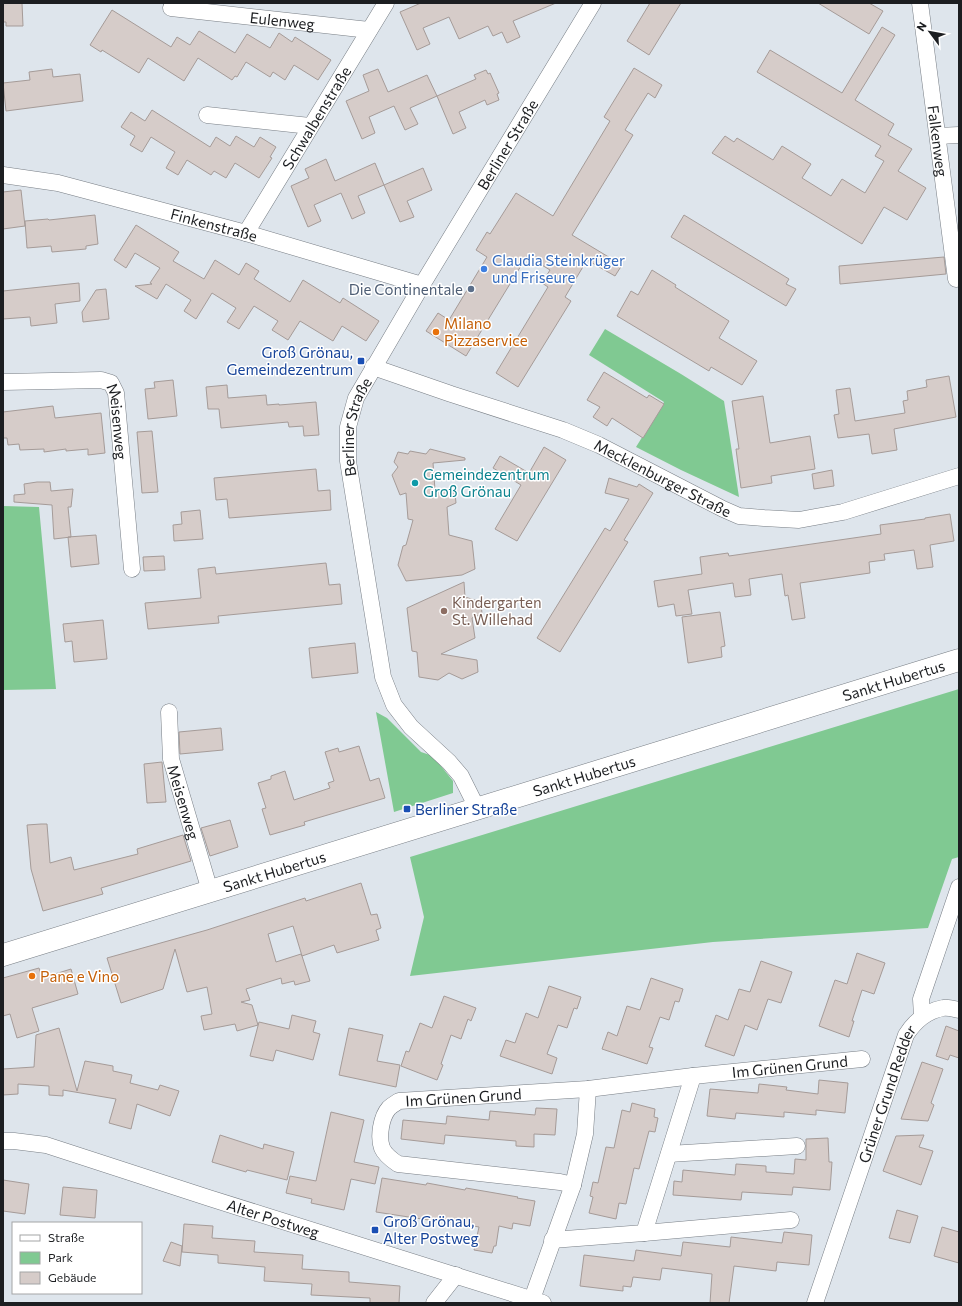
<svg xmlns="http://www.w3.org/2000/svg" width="962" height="1306" viewBox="0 0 962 1306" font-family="Commissioner,sans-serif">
<rect width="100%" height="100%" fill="#dee5ec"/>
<path fill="#80c992" d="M605 329 681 374 724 401 739 497 681 470 636 447 664 402 589 355Z
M3 506 39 507 56 689 3 690Z
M959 689V857L952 859 928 928 713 942 410 976 424 917 410 857Z
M376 712 387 718 421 752 433 756 453 781V793L394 812Z"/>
<path fill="#d6ccc9" stroke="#a59b98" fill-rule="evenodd" d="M3 3H22L23 26H6V22H3Z
M421 3H556L513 21 520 37 507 43 502 32 493 36 488 26 459 39 449 17 423 28 430 44 417 50 400 12Z
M650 3H681L649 55 627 41Z
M818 3H869L883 11 869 34Z
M112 10 171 47 177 37 190 45 199 31 235 53 247 34 270 48 279 33 292 42 295 37 331 60 318 80 294 65 285 80 273 72 270 77 246 62 237 77 235 76 232 80 198 58 184 81 148 58 139 73 102 50 101 52 90 45Z
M882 27 895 35 855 100 894 124 888 135 912 149 898 171 926 188 907 220 884 207 862 244 712 153 725 136 734 142 737 138 773 160 782 146 811 164 802 178 831 196 842 179 865 193 884 161 875 156 881 146 757 72 770 50 842 93Z
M634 68 662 85 655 98 648 93 633 117 625 130 633 135 572 235 622 265 615 276 587 260 565 297 571 301 518 387 496 373 548 287 542 283 550 270 527 256 466 356 426 331 438 313 449 320 487 257 476 250 487 232 490 234 516 193 553 216 610 121 604 117Z
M52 69 53 77 80 74 83 101 6 111 3 83 30 80 29 72Z
M378 69 388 92 427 75 437 96 410 108 418 124 405 130 394 106 369 117 375 133 362 139 346 101 369 91 363 75Z
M486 70 488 74 490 73 499 93 497 94 499 100 487 105 485 100 459 112 466 128 453 134 437 96 476 79 474 75Z
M152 110 210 147 216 137 230 146 236 136 254 147 260 137 276 147 270 157 272 158 259 178 235 163 226 178 214 171 211 175 187 160 178 175 166 168 175 152 151 137 142 152 130 145 135 136 121 127 131 112 145 121Z
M326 159 335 181 375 163 384 185 358 196 365 213 352 219 341 193 314 205 321 221 308 227 291 186 309 178 305 169Z
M423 168 432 190 407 201 414 217 400 222 384 185Z
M21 190 25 226 3 229V192Z
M95 215 98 244 86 246V249L52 252 51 246 27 248 25 221 48 219 49 220Z
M684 215 789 279 786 284 796 289 786 306 671 237Z
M136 225 179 252 173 261 204 279 215 260 239 275 246 263 259 271 254 279 290 302 303 280 340 303 343 298 379 321 366 341 342 326 333 341 300 321 288 340 272 330 278 321 254 306 239 329 227 322 236 308 212 293 196 319 184 311 191 300 166 284 157 299 135 286 152 284 150 283 160 268 135 253 126 268 114 260Z
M944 257 946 274 840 284 839 266Z
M652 270 676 285 675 287 729 321 719 338 757 361 742 385 711 367 709 371 617 316 631 291 638 295Z
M79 283 80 301 55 304 57 323 31 326 30 317 3 319V291Z
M106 289 109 319 83 322 82 312 96 290Z
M604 372 647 398 649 395 664 404 643 438 612 418 607 426 593 417 600 407 587 400Z
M949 376 956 417 894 429 897 450 872 454 869 434 838 438 834 415 839 414 836 390 850 388 855 421 905 413 903 401 908 400 907 391 927 387 926 380Z
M173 380 177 416 148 419 145 389 155 388 154 382Z
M227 385 228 398 266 395 267 405 279 404V405L316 402 319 435 304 436 303 426 289 427 288 422 221 428 219 409H208L206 387Z
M763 396 770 443 810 436 815 469 771 476 772 483 741 488 736 449H739L732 401Z
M53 406 55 418 101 413 105 453 88 455V449L66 451V449L44 452V449L20 450 19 444 8 445 7 438H3V412Z
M152 431 158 492 142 493 137 432Z
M544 447 566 460 517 541 495 529 521 485 493 468 500 456 529 473Z
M430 449 465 458V460L433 463 435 490 455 493 456 503 447 507 449 535 472 541 475 569 462 575 406 581 398 565 403 546 406 545 413 520 408 519 406 493 400 495 392 475 398 467 394 462 398 452 408 454 410 451 426 454Z
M316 469 318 491 330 490 331 510 229 518 227 499 216 500 214 478Z
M832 470 834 486 814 489 812 474Z
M609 478 637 487 639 484 653 493 624 540 628 542 560 652 537 638 605 528 610 531 629 499 605 493Z
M37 482H50L51 491 73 489 71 507H68L71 537 54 539 52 505 14 502V495L25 494 24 484Z
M200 510 203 539 174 541 173 525 182 524 181 512Z
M950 514 954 541 930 545 933 567 917 569 914 550 884 554 885 560 869 562 870 573 800 583 805 618 792 620 788 595 785 596 782 574 749 579 751 595 735 597 733 583 688 590 692 614 676 616 674 604 658 607 654 581 702 574 700 557 728 553 729 556 881 534 880 525 925 519V518Z
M96 535 99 564 71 567 68 537Z
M164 556 165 570 144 571 143 557Z
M326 563 329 585 340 584 342 604 218 616 219 623 148 629 145 603 201 598 198 569 215 567 216 574Z
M464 582 465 597 481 602 482 614 472 618 475 638 441 654 477 660 478 672 462 679 449 673 438 680 419 677 417 652 412 651 407 608Z
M720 612 725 646 721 647 722 657 688 663 682 617Z
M103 620 107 659 74 662 72 641 65 642 63 624Z
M355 643 358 673 312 678 309 648Z
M221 728 223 750 180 754 179 732Z
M359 746 370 781 379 778 385 798 304 822 305 825 270 835 262 809 266 808 258 783 271 779V776L285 771 294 800 330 788 328 783 334 781 325 752 338 748 339 752Z
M162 762 166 802 147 803 144 764Z
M230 820 238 847 210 856 201 828Z
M41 824H47L50 863 71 857 74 870 138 854 137 849 183 835 191 861 101 888 103 894 43 911 31 869 27 825Z
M361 883 371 915 377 914 381 928 376 930 379 940 337 953 334 945 302 956 310 981 295 985 294 981 282 984 281 978 246 989 250 1000 241 1002 252 1005 258 1025 237 1031 235 1024 204 1030 201 1016 212 1014 207 987 187 992 175 949 163 989 121 1003 107 958 207 930 305 898 306 901ZM293 926 302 956 301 954 276 962 268 934Z
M857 953 885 963 874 994 862 990 852 1021H854L849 1037 819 1026 835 980 847 984Z
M761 961 792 972 781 1003 768 999 757 1030 745 1025 734 1056 705 1046 716 1015 728 1020 739 989 750 992Z
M39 968 42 978 71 969 78 994 32 1008 39 1031 17 1038 10 1014 3 1016V978Z
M651 978 683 989 679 1002 675 1001 669 1020 660 1017 649 1047 653 1048 647 1064 602 1049 608 1032 617 1036 627 1006 640 1010Z
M549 986 581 997 577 1009 574 1008 567 1028 558 1025 547 1054 557 1058 552 1074 500 1056 506 1040 515 1043 526 1013 538 1018Z
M444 996 476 1008 471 1021 468 1019 461 1039 451 1035 441 1064 443 1065 437 1080 401 1066 406 1051 409 1052 420 1023 432 1028Z
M292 1015 316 1021 313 1032 320 1034 313 1060 276 1050 273 1061 250 1056 259 1022 289 1029Z
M946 1026 959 1031V1058L950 1055 948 1060 936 1056Z
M59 1028 77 1091 85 1061 113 1066V1071L132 1075 130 1083 158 1090 160 1085 179 1091 170 1116 137 1104 131 1129 109 1123 116 1099 63 1090V1096L49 1095V1086L18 1084V1094L3 1095V1069L34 1067 36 1035Z
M349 1028 383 1035 377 1061 400 1065 396 1087 339 1075Z
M922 1062 943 1069 931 1103 934 1105 928 1121 901 1119Z
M819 1080 848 1083 845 1113 816 1110V1115L784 1112V1117L736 1113 735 1119 707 1116 710 1089 758 1093 759 1084 787 1087 786 1090 818 1094Z
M632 1103 655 1109 654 1117 658 1118 655 1132 649 1131 639 1169 634 1168 626 1204 619 1203 616 1219 589 1213 593 1197 590 1196 593 1182 598 1183 606 1147 614 1148 622 1110 630 1112Z
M536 1108 557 1109 555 1135 534 1134V1147L516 1146V1141L445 1135 444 1144 401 1139 403 1120 446 1124 447 1116 489 1120 490 1111 535 1115Z
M331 1112 364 1120 354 1162 379 1167 375 1184 351 1179 344 1210 311 1203 312 1199 286 1193 290 1176 316 1181Z
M220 1135 263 1149 264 1144 294 1152 287 1180 247 1170 246 1172 212 1162Z
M924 1135 919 1147 933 1151 921 1185 883 1171 896 1136Z
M828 1138 829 1162H832L830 1190 793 1187 792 1195 742 1192 741 1200 673 1195 674 1181 682 1182 683 1170 735 1175 736 1164 766 1166V1172L794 1174 795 1159 806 1160V1139Z
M382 1178 426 1185 427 1183 465 1190 466 1188 518 1197 517 1198 535 1201 530 1226 513 1223 512 1229 499 1226 496 1246H494L492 1253 474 1250 479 1227 435 1219V1221L376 1212Z
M3 1180 29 1184 25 1214 3 1211Z
M63 1187 97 1190 95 1218 60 1215Z
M897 1210 918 1216 910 1243 889 1238Z
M184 1224 213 1226 212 1238 255 1241 254 1252 303 1255 302 1269 349 1272V1282L400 1286 399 1303H370V1298L311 1295 312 1284 264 1281 265 1267 218 1263V1255L182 1252Z
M942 1227 959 1232V1263L934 1256Z
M784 1232 812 1235 809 1265 777 1262 776 1271 734 1266 729 1303H710L712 1274 662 1268 660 1280 633 1277 631 1287 623 1286V1291L580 1286 584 1255 634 1261 636 1250 681 1256 683 1242 730 1247 731 1237 782 1243Z
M171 1242 182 1246 180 1266 163 1261Z"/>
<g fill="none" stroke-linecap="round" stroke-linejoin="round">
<g stroke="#787e85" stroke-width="17">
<g id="minor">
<path id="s1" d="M920 3 956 279"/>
<path id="s2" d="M171 8 369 30"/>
<path d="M207 115 310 126"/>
<path d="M938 136 959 135"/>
<path id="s3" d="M3 175 58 183 246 233 422 285"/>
<path id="s4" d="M246 233 386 3"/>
<path id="s5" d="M373 367 451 394 563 430 599 445 723 509 739 516 764 518 799 520 843 512 959 476"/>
<path id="s6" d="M3 382 101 380 111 383 116 393 132 569"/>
<path id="s7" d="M169 712 171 759 210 891"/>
<path id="s8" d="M477 808 461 776 449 762 411 727 394 705 383 677 348 461V427L356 398 422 285 593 3"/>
<path d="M922 1016 921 999 959 887"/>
<path id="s9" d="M3 1141H14L46 1145 209 1198 543 1303"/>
<path d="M669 1154 797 1146"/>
<path id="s10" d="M573 1185 560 1182 398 1164C392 1160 385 1155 382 1148 378 1137 381 1117 389 1108 392 1105 396 1103 399 1101L588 1089 693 1076 862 1059"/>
<path d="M644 1233 791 1220"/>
<path d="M552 1240 644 1233 693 1076"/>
<path d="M532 1299 573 1185 585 1134 588 1089"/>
<path d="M434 1303 456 1275"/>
<path id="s11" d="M815 1303 906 1035C915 1021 926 1011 943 1008 948 1007 954 1009 959 1010"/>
</g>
</g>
<g stroke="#787e85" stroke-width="23">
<g id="secondary">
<path id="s12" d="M3 955 959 660"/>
</g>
</g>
<use href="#minor" stroke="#fff" stroke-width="16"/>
<use href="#secondary" stroke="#fff" stroke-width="22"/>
</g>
<circle fill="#3f7fe0" stroke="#fff" stroke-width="1.5" cx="484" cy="269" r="4"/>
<circle fill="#5c6f8a" stroke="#fff" stroke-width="1.5" cx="471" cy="289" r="4"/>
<g fill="#e8710a" stroke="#fff" stroke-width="1.5">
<circle cx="436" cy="332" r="4"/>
<circle cx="32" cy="976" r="4"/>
</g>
<g fill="#1a4fb4" stroke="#fff" stroke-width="1.5">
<rect x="357" y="357" width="8" height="8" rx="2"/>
<rect x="403" y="805" width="8" height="8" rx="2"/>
<rect x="371" y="1226" width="8" height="8" rx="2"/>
</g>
<circle fill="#0f9aa8" stroke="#fff" stroke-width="1.5" cx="415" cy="483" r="4"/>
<circle fill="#8d6e63" stroke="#fff" stroke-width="1.5" cx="444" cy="611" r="4"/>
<g text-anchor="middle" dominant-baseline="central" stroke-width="3" stroke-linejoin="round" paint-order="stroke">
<g font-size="15" fill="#1c1e21" stroke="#fff">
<text stroke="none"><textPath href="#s2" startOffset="112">Eulenweg</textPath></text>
<text stroke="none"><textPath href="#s4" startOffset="135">Schwalbenstraße</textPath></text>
<text stroke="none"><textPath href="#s1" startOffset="139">Falkenweg</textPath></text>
<text stroke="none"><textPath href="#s8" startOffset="742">Berliner Straße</textPath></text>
<text stroke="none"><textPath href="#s3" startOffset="217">Finkenstraße</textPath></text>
<text stroke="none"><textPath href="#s6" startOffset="148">Meisenweg</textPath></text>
<text stroke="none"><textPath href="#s8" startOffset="418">Berliner Straße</textPath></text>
<text stroke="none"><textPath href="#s5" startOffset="311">Mecklenburger Straße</textPath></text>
<text stroke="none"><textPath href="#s12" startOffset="932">Sankt Hubertus</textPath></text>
<text stroke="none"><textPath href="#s12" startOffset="608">Sankt Hubertus</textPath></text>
<text stroke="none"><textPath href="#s7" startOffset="92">Meisenweg</textPath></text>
<text stroke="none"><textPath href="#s12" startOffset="284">Sankt Hubertus</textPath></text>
<text stroke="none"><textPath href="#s10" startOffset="646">Im Grünen Grund</textPath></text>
<text stroke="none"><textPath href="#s11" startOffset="221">Grüner Grund Redder</textPath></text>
<text stroke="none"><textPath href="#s10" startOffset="318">Im Grünen Grund</textPath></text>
<text stroke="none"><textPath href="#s9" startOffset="282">Alter Postweg</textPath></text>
</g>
<g font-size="15" fill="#366cbe" stroke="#fff" text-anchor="start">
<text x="492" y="260">Claudia Steinkrüger<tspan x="492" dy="17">und Friseure</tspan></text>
</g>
<g font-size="15" fill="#4e5e75" stroke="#fff" text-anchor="end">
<text x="463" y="289">Die Continentale</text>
</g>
<g font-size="15" fill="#c56008" stroke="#fff" text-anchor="start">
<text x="444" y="323">Milano<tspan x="444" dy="17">Pizzaservice</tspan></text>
<text x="40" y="976">Pane e Vino</text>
</g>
<g font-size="15" fill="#164399" stroke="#fff" text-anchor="start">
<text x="353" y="352" text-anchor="end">Groß Grönau,<tspan x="353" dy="17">Gemeindezentrum</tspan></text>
<text x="415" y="809">Berliner Straße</text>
<text x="383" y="1221">Groß Grönau,<tspan x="383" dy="17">Alter Postweg</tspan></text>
</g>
<g font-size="15" fill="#0d838f" stroke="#fff" text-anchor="start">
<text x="423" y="474">Gemeindezentrum<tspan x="423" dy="17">Groß Grönau</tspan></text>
</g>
<g font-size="15" fill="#785e54" stroke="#fff" text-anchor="start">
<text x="452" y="602">Kindergarten<tspan x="452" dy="17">St. Willehad</tspan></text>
</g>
</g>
<rect width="962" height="1306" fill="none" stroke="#1c1e21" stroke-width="8"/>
<rect x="12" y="1222" width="130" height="72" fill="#ffffff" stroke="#a4a5a6"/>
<rect x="20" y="1235" width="20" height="6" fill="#ffffff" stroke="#a4a5a6"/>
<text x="48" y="1242" font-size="12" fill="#1c1e21">Straße</text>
<rect x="20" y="1252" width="20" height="12" fill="#80c992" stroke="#a4a5a6"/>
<text x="48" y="1262" font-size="12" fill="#1c1e21">Park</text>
<rect x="20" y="1272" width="20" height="12" fill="#d6ccc9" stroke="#a4a5a6"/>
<text x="48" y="1282" font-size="12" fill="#1c1e21">Gebäude</text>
<g transform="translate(930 32) rotate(302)" stroke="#ffffff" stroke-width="3" paint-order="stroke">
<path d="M0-3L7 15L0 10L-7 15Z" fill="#1c1e21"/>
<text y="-6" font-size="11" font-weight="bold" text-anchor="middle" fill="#1c1e21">N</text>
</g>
</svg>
